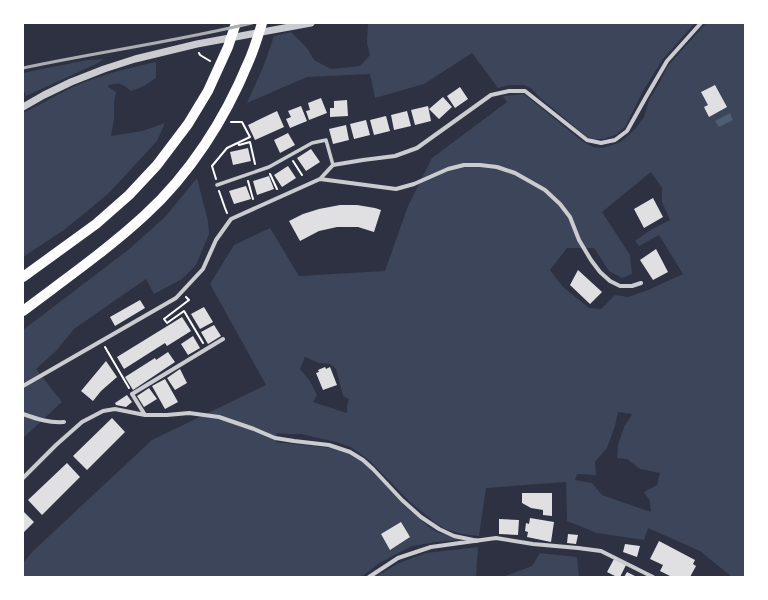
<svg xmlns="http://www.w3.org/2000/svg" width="768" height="600" viewBox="0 0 768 600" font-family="Roboto,sans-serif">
<rect width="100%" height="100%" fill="#2d3142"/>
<path fill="#3c4559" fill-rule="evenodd" d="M368 23H695L663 59 643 91 625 127 617 134 604 139H594L586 136 540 98 532 89 524 85H509L498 88 472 53 424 84 375 98 370 74 307 77 247 103 264 65 274 36 291 32 307 48 314 60 331 69 360 66 370 55 367 43Z
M706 23H745V577H732L700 551 648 528 644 540 597 533 567 521 566 482 486 488 479 536 462 534 445 529 434 522 409 501 369 460 351 447 336 442 301 434H288L277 433 276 442 331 448 349 454 360 460 370 469 405 506 429 527 437 532 462 540 436 542 412 546 381 562 361 577H23V563L33 551 152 440 266 385 210 284 234 245 270 228 299 276 385 271 408 206 432 158 507 102 503 96 524 94 582 141 593 147 603 148 621 142 636 128 644 117 649 100 661 80 667 67ZM651 172 662 188V202L670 220 652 229 635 241 639 246 659 235 683 274 648 290 628 297 615 295 601 309 589 308 563 287 550 270 567 248H594L609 271 622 278 632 274 630 255 602 212ZM305 357 319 363 330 364 336 369 343 396 349 399 347 406V413L313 402 317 395 310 381 300 369ZM618 412 632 414 624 427 618 445 617 458 627 459 640 469 660 473 657 485 644 492 650 501 651 512 602 495 592 483 575 480 577 474 596 475 595 462 607 448 615 426Z
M104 59 96 64 26 96 23 88V73L87 60Z
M156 62V78L144 86 131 91C122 83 118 82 107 86L116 92 114 103V119L111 136 142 131 165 123 157 141 108 194 64 230 23 257V113C40 105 56 95 73 87 99 75 128 68 156 62Z
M197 178 208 221 209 234 196 265 182 279 154 294 146 279 74 329 56 351 36 369 62 402 23 438V330L128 250 165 217Z
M478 547 476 577H375L399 563 426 553Z
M540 553 577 557 579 577H505V576L532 566Z"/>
<path fill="#4f5d75" d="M730 113 733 120 719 127 715 121Z"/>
<path fill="#e0e0e3" d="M715 85 727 107 709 117 704 107 708 105 701 92Z
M460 87 468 99 455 108 447 96Z
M443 97 452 107 439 119 429 109Z
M321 98 327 113 309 120 306 111 310 110 308 103Z
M347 100 348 116 330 117V108H334V101Z
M301 106 307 121 290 128 286 119 291 117 288 111Z
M428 106 431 121 415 125 411 110Z
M277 111 284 127 255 140 248 125Z
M407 111 411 126 394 130 391 115Z
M386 116 390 131 374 135 370 120Z
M366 120 370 135 354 139 350 124Z
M346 125 349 140 333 144 329 129Z
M288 133 295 145 280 153 274 140Z
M248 148 251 161 233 165 230 152Z
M311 149 320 162 306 171 297 158Z
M288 166 296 178 282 187 274 175Z
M269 176 274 189 257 195 253 181Z
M246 186 251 199 234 204 229 191Z
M653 198 663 217 644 228 634 209Z
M340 205H357L375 208 381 210 374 232 358 227H337L319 231 300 241 289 221 303 214 319 209Z
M656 249 668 272 653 280 640 260Z
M578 270 602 292 590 304 570 285Z
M140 300 145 308 115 326 110 317Z
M204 307 213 322 200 329 191 314Z
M182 317 191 331 167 346 165 343 124 369 117 357Z
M214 325 221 336 208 344 201 332Z
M193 336 200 348 188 355 181 344Z
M168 352 175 362 133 390 125 377 155 358 156 360Z
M106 361 117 377 101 391 93 401 81 391Z
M325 367 326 369 330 367 337 385 323 390 316 373 319 372 318 370Z
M180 369 187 383 175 390 167 378Z
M165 379 178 402 165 409 152 386Z
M149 388 157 399 144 407 137 396Z
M127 395 132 402 126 407 116 405 115 403Z
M112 418 125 432 87 470 73 456Z
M67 463 80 477 42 515 28 500Z
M522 493H552V516L543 515V510L531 508 522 503Z
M23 511 34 522 23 533Z
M530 518 554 522 551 542 527 537 528 532 525 531 526 523 529 524Z
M499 519 519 520 518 535 499 534Z
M401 522 410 537 390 550 381 534Z
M568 534 578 535 576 544 567 543Z
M659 541 695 560 693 564 696 566 690 577H672L660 571 663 565 650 559Z
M625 544 640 546 637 557 623 552Z
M614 559 626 565 620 577H617L607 572Z
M627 572 637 577H624Z"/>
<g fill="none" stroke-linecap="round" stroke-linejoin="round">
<path stroke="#fff" stroke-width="2" d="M199 53 200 55 210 61
M238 143 239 145 250 142 255 164
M293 161 302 175
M270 174 277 189
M216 179 212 166 227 148 250 137 242 122H231
M248 181 253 199
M219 191 225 208 227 213
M186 297 189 300 164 319 167 323 184 311 203 343
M105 347 129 388"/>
<path stroke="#caccd0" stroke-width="3.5" d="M217 185 269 167 312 143 326 140 333 165"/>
<path stroke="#caccd0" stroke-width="4" d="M320 179 333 165 363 160 395 156 417 148 491 95 509 91H525L587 140 601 143 615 140 627 131 646 97 667 61 701 23
M23 386 176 298 203 269 216 240 231 219 320 179 396 189 414 184 448 169 464 165H480L497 167 515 173 545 190 560 204 570 217 579 240 591 260 600 272 610 281 620 286H632L641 283
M23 414C37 419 49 423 64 422
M145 415 132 394 223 339
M23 478 56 445 82 422 103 411 115 409 145 415H167L189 413 219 417 254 429 275 438 294 441 329 445 350 452 363 460 373 469 402 500 421 517 439 529 454 536 478 541
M369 577 398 558 431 547 496 538 533 544 578 548 601 551 653 577"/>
<path stroke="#caccd0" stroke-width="7" d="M23 107 44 95 71 82 104 69 135 59 197 44 311 23"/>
<path stroke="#fff" stroke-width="10" d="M23 277 96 224 129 195 157 165 188 124 208 91 228 47 236 23
M23 311C64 280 107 250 145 215 190 174 225 119 248 63 254 50 258 36 262 23"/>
<path stroke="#abadb3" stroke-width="3" d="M23 68C99 52 177 41 252 23"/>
</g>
<rect width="768" height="600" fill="none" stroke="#ffffff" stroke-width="48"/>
</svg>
